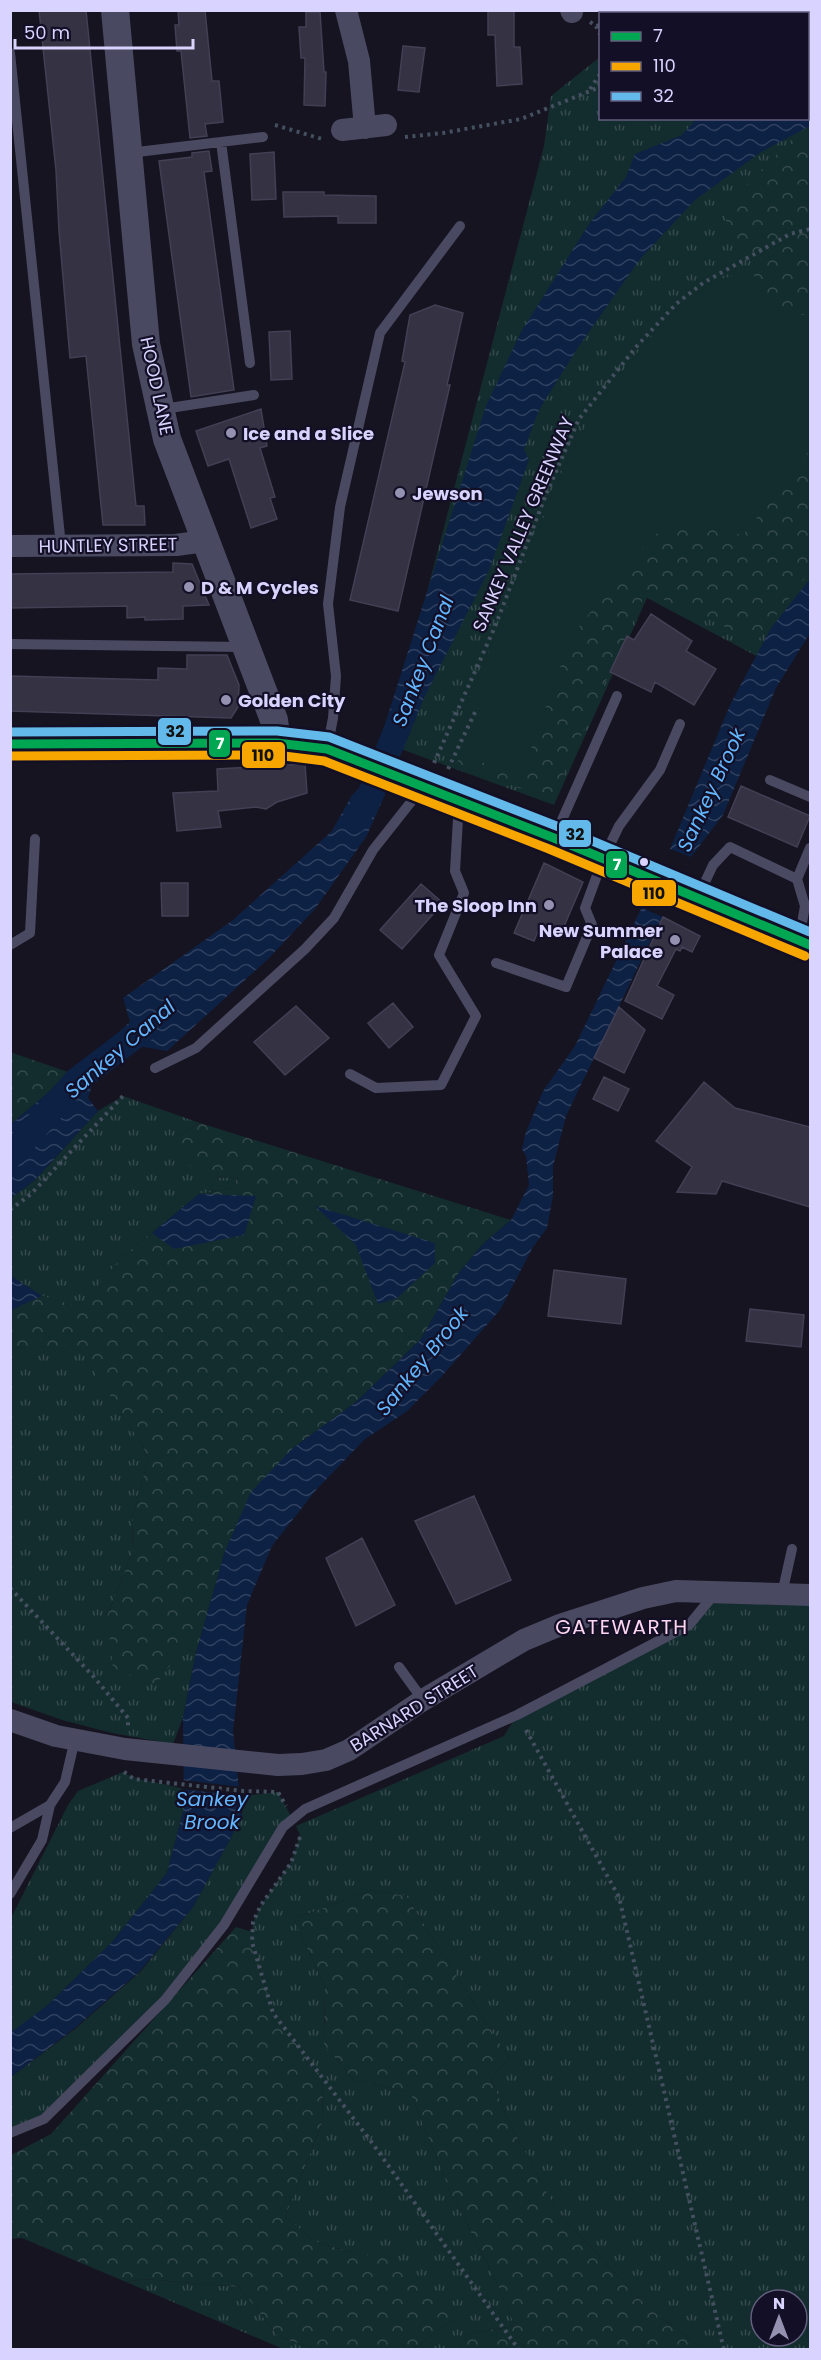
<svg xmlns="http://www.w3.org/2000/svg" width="821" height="2360" viewBox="0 0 821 2360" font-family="Poppins,sans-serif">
<defs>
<pattern id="grass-tufts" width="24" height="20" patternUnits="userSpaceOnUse" patternTransform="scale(1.5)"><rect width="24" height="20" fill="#132c2d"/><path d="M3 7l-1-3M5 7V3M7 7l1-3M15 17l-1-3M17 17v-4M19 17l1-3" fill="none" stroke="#354a4c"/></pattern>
<pattern id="forest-crowns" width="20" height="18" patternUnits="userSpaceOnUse" patternTransform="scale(1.5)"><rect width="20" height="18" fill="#132c2d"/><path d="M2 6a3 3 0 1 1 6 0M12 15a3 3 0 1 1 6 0" fill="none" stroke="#354a4c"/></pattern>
<pattern id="water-waves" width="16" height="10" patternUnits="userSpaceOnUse" patternTransform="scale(1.5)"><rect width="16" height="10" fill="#0d2144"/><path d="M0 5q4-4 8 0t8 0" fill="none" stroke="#304060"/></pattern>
</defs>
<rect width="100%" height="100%" fill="#161421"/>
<path fill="url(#grass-tufts)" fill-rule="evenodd" d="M661 10 810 11V584L762 659 647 598 554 805 387 744 544 146 551 96 600 57V118H808V14L657 13Z
M123 1096 200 1123 178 1136 210 1178 236 1177 235 1188 199 1194 122 1257 80 1308 42 1296 11 1276V1198L35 1180 98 1111Z
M77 1344 143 1446 148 1460 132 1518 133 1551 107 1616 184 1647 196 1653 183 1718 173 1744 112 1733 62 1720 11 1702 10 1348Z
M716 1592 810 1595V2349H703L646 2306 557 2211 509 2122 491 2079 509 2058 406 1896 372 1890 294 1919 325 1987 324 2045 354 2080 410 2092 450 2191 497 2283 515 2326 468 2334 459 2349H413L454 2319 355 2253 316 2242 285 2217 322 2123 323 2079 273 2013 252 1942 253 1922 261 1905 291 1862 300 1835 296 1826 504 1736 517 1715 689 1625ZM761 2300H797V2336H761Z
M123 1772C141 1783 163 1782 183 1789L184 1808 167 1873 113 1941 48 2005 11 2033V1918L68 1805 78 1791Z
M278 1792 292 1818 224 1925 165 2000 44 2119 11 2133V2077L75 2029 141 1971 193 1907 242 1817 243 1796Z
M144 2279 239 2287 279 2337 316 2349H283L126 2282Z"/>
<path fill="url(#forest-crowns)" d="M810 132V316C771 311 767 310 753 273L760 262 735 246 722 209 792 139Z
M810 449V570L757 641 646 592 552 800 455 765 528 660 659 531 696 524 743 535Z
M10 1052 71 1073 11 1124H10Z
M200 1123 511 1220 482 1245 458 1274 421 1339 356 1402 293 1448 225 1551 196 1653 184 1647 155 1685 113 1668 107 1616 133 1551 132 1518 148 1460 143 1446 77 1345 11 1348 10 1276 42 1296 80 1307 122 1257 199 1194 235 1188 236 1177 210 1178 179 1159 178 1136Z
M372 1890 406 1896 509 2058 491 2079 509 2122 557 2211 646 2306 703 2349H459L468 2334 515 2326 497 2283 450 2191 410 2092 354 2080 324 2045 325 1987 294 1919Z
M236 1927 253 1932 252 1942 273 2013 323 2079 322 2123 285 2217 316 2242 355 2253 400 2261 432 2287 454 2319 413 2349H316L279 2337 239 2287 144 2279 126 2282 22 2238 11 2239V2155L51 2134Z"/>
<path fill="#132c2d" d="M753 273C767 310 771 311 810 316V449L743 535 696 524 659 531 631 560 571 637 522 774 448 752 566 462C594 406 631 354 677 311 689 301 700 290 713 283 724 276 741 275 753 273Z"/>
<path fill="url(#water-waves)" d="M810 64V126L761 152 695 200 640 259 579 346 540 408 524 449 529 460 489 570 424 698 402 752 379 743 486 406 521 332 589 224 626 177 635 154 682 135 696 119 808 118V65Z
M810 579V633L776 688 723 815 691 857 566 1116 553 1166V1196L547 1228 533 1247 500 1310 442 1376 406 1412 365 1439 316 1490 272 1546 247 1605 233 1731 242 1817 193 1907 140 1971 75 2028 11 2077 10 2033 48 2005 113 1941 167 1873 184 1808 183 1718 196 1653 225 1551 251 1492 293 1448 356 1402 421 1339 458 1274 482 1245 511 1220 529 1185 526 1156 522 1149 526 1132 543 1091 575 1046 670 849 730 705 771 628Z
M362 786 385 795 366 837 315 909 267 960 167 1051 138 1046 126 1057 103 1046 130 1022 123 998 233 920 332 831 352 795Z
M71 1073 93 1082 88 1098 98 1111 35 1180 11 1198V1124Z
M199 1194 256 1196 244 1235 174 1249 152 1233Z
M315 1206 435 1243V1263L397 1298 378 1304 356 1245Z
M11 1276 42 1296 11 1310Z"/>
<path fill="#161421" d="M670 849 691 857 663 917 642 908Z
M181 1780 242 1787 243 1796 181 1789Z"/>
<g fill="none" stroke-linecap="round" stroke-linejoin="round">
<path stroke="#0d2144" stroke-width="26" d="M355 820 369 798 402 717
M10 1156 77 1080 143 1030"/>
</g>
<path fill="#343243" stroke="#433f54" stroke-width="1.5" d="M39 10H86L136 506H144L145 525H103L86 356 70 358 59 231 56 170Z
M178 10H205L212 81H219L223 122 205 124 207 136 190 138 181 51H177L175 25H179Z
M488 10H514V47H520L522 84 497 86 495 35H488Z
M306 12H320L324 72H326L325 106 304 105 305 58H301L299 27H306Z
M403 46 425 48 419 92 398 90Z
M209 151 212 171 204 172 234 390 191 397 159 161 192 157V153Z
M274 152 276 199 252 200 250 154Z
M283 192H324V195L376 196V223H338V216L284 217Z
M435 305 463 313 447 385H450L398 611 350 600 405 362 402 361 410 315Z
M290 331 292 379 271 380 269 332Z
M261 409 267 446 260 448 275 497 270 498 277 519 251 528 229 459 208 466 196 431Z
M173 563 192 564 209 605 183 606V619L145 620V617L127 618V606L10 608V574L173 572Z
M651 614 692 641 686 651 716 669 694 705 655 682 651 692 610 672 627 636 634 640Z
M187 655H227L239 685 238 707 231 718 10 711V676L158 680V668L187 669Z
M305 764 307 793 277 802 266 809 256 807 218 811 221 827 177 831 173 793 218 791 217 769Z
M741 786 810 816 797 847 728 817Z
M544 863 583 882 559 938 539 929 534 941 514 933Z
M161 883H188V916H162Z
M421 884 443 903 402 949 380 930Z
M663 917 700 936 692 952 682 947 680 951 676 949 657 986 674 995 662 1019 625 1001Z
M393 1003 413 1027 389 1048 368 1023Z
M296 1006 329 1038 285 1075 254 1042Z
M619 1007 645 1030 624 1073 594 1058Z
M604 1077 629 1089 618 1111 593 1099Z
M704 1082 735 1108 810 1127V1207L722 1181 716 1194 677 1192 692 1167 656 1141Z
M554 1270 626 1279 621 1324 548 1316Z
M750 1309 804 1315 801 1347 746 1341Z
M474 1496 511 1580 456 1604 415 1521Z
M362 1538 395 1605 356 1626 326 1558Z"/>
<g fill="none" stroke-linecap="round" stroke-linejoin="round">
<path stroke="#44505f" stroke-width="4" stroke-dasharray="3 4.5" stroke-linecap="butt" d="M730 14 735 10
M590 22 596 26 600 25
M596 26 600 34
M590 89 600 74
M275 125 322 139
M405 137 443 133 521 119 600 87
M434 763 494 629 547 492 579 419 636 347 676 304 703 283 790 234 810 229
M448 769 477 708
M10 1210 31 1194 123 1096
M10 1588 93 1676 128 1718V1726
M526 1730 619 1897 724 2350
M124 1772 134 1779 243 1791 278 1792 286 1806
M300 1837 291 1863 261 1905 253 1922 252 1942 273 2013 373 2144 519 2350"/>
<path stroke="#4a4962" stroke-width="10" d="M10 53 61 546
M221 142 250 363
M129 153 263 137
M163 409 254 395
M10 644 244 647
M327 749 333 718 336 676 328 604 340 507 380 333 460 226
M770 780 810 797
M554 838 617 696
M698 897 713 865 730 847 797 879
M799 940 805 906 797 879 810 848
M10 945 30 933 35 839
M496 963 566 987 592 925 585 908 603 859 619 826 660 770 680 724
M155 1068 196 1048 305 949 334 918 373 850 422 788
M350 1074 376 1088 441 1085 476 1016 439 955 464 893 455 871 459 801
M782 1594 792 1549
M399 1667 423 1700
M10 1828 50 1805
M10 1894 42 1840 50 1805 65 1782 75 1739
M10 2133 44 2119 165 2000 224 1925 283 1827 305 1809 517 1715 689 1625 716 1592"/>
<path stroke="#4a4962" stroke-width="22" d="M346 10 359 61 365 128
M571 10 572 12
M342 130 386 125
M10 546 176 545 205 541
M10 1720 56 1736 125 1749 278 1765 302 1764 326 1760 349 1750 423 1700 524 1640 560 1625 643 1598 676 1591 810 1595"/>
<path stroke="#4a4962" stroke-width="28" d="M115 10 146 344 167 439 274 720 277 743
M10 744 277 743 327 749 554 838 810 945"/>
<g stroke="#130f26" stroke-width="14">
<path id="bus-1" d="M10 744 277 743 327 749 554 838 810 945"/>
</g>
<g stroke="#130f26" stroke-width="14">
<path id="bus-2" d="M10 756 276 755 324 761 549 849 805 956"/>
</g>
<g stroke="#130f26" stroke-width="14">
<path id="bus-3" d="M10 732 277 731 329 737 559 827 810 932"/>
</g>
<use href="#bus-1" stroke="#00a651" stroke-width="9"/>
<use href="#bus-2" stroke="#f7a600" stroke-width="9"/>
<use href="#bus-3" stroke="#63b9e9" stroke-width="9"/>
</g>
<g fill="#9591b1" stroke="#130f26" stroke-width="2">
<circle cx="231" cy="433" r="6"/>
<circle cx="400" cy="493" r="6"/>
<circle cx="189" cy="587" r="6"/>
<circle cx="226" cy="700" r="6"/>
<circle cx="549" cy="905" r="6"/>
<circle cx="675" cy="940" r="6"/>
</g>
<circle fill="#d9d4ff" stroke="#130f26" stroke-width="2" cx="644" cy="862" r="5"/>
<g text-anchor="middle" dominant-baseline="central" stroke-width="4.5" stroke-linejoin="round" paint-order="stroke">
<g font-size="18" fill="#d9d4ff" stroke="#130f26">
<text transform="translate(157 386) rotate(78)">HOOD LANE</text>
<text transform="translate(523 524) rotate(-67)">SANKEY VALLEY GREENWAY</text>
<text transform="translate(108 545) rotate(-1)">HUNTLEY STREET</text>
<text transform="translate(414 1708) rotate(-32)">BARNARD STREET</text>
</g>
<g font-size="18" font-weight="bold" fill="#d9d4ff" stroke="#130f26" text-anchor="start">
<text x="243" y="433">Ice and a Slice</text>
<text x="412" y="493">Jewson</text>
<text x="201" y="587">D &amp; M Cycles</text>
<text x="238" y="700">Golden City</text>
<text x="537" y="905" text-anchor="end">The Sloop Inn</text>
<text x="663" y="930" text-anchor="end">New Summer<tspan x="663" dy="21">Palace</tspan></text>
</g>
<g font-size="20" font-style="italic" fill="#62b6ff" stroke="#130f26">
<text transform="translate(423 661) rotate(-69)">Sankey Canal</text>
<text transform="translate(711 790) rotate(-65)">Sankey Brook</text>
<text transform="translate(120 1049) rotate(-41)">Sankey Canal</text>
<text transform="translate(422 1361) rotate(-51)">Sankey Brook</text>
<text x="212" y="1799">Sankey<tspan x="212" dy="23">Brook</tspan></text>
</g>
<g font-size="20" letter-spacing="1.5" fill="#ffd6f0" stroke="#130f26">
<text x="622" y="1627">GATEWARTH</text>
</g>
</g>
<g stroke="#130f26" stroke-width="2">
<rect x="157" y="717" width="35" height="29" rx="6" fill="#63b9e9"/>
<rect x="208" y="729" width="23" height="29" rx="6" fill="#00a651"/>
<rect x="241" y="741" width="45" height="28" rx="6" fill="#f7a600"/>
<rect x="558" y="819" width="34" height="29" rx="6" fill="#63b9e9"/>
<rect x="605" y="850" width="23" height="29" rx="6" fill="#00a651"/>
<rect x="631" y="879" width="46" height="28" rx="6" fill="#f7a600"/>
</g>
<g font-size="16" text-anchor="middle" font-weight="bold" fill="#fff">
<text x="220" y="749">7</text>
<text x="617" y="870">7</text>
</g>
<g font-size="16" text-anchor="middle" font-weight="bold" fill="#111">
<text x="175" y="737">32</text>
<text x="263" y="761">110</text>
<text x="575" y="840">32</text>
<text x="654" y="899">110</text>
</g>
<rect width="821" height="2360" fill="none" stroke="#d9d4ff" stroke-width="24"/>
<rect x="599" y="12" width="210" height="108" fill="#130f26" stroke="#625e7d" stroke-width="1.5"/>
<rect x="611" y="32" width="30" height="9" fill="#00a651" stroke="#625e7d" stroke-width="1.5"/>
<text x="653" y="42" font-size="18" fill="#d9d4ff">7</text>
<rect x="611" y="62" width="30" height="9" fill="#f7a600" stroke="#625e7d" stroke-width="1.5"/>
<text x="653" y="72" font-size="18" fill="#d9d4ff">110</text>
<rect x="611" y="92" width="30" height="9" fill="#63b9e9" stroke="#625e7d" stroke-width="1.5"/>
<text x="653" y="102" font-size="18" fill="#d9d4ff">32</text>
<g transform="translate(779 2318)"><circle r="28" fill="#130f26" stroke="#625e7d" stroke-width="1.5"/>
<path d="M0-4.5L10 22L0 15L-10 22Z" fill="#9591b1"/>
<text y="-9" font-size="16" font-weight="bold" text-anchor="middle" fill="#d9d4ff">N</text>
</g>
<path d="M15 39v9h178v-9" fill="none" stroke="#d9d4ff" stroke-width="3"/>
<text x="24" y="39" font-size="18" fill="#d9d4ff" stroke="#130f26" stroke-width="4.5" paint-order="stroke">50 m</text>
</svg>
